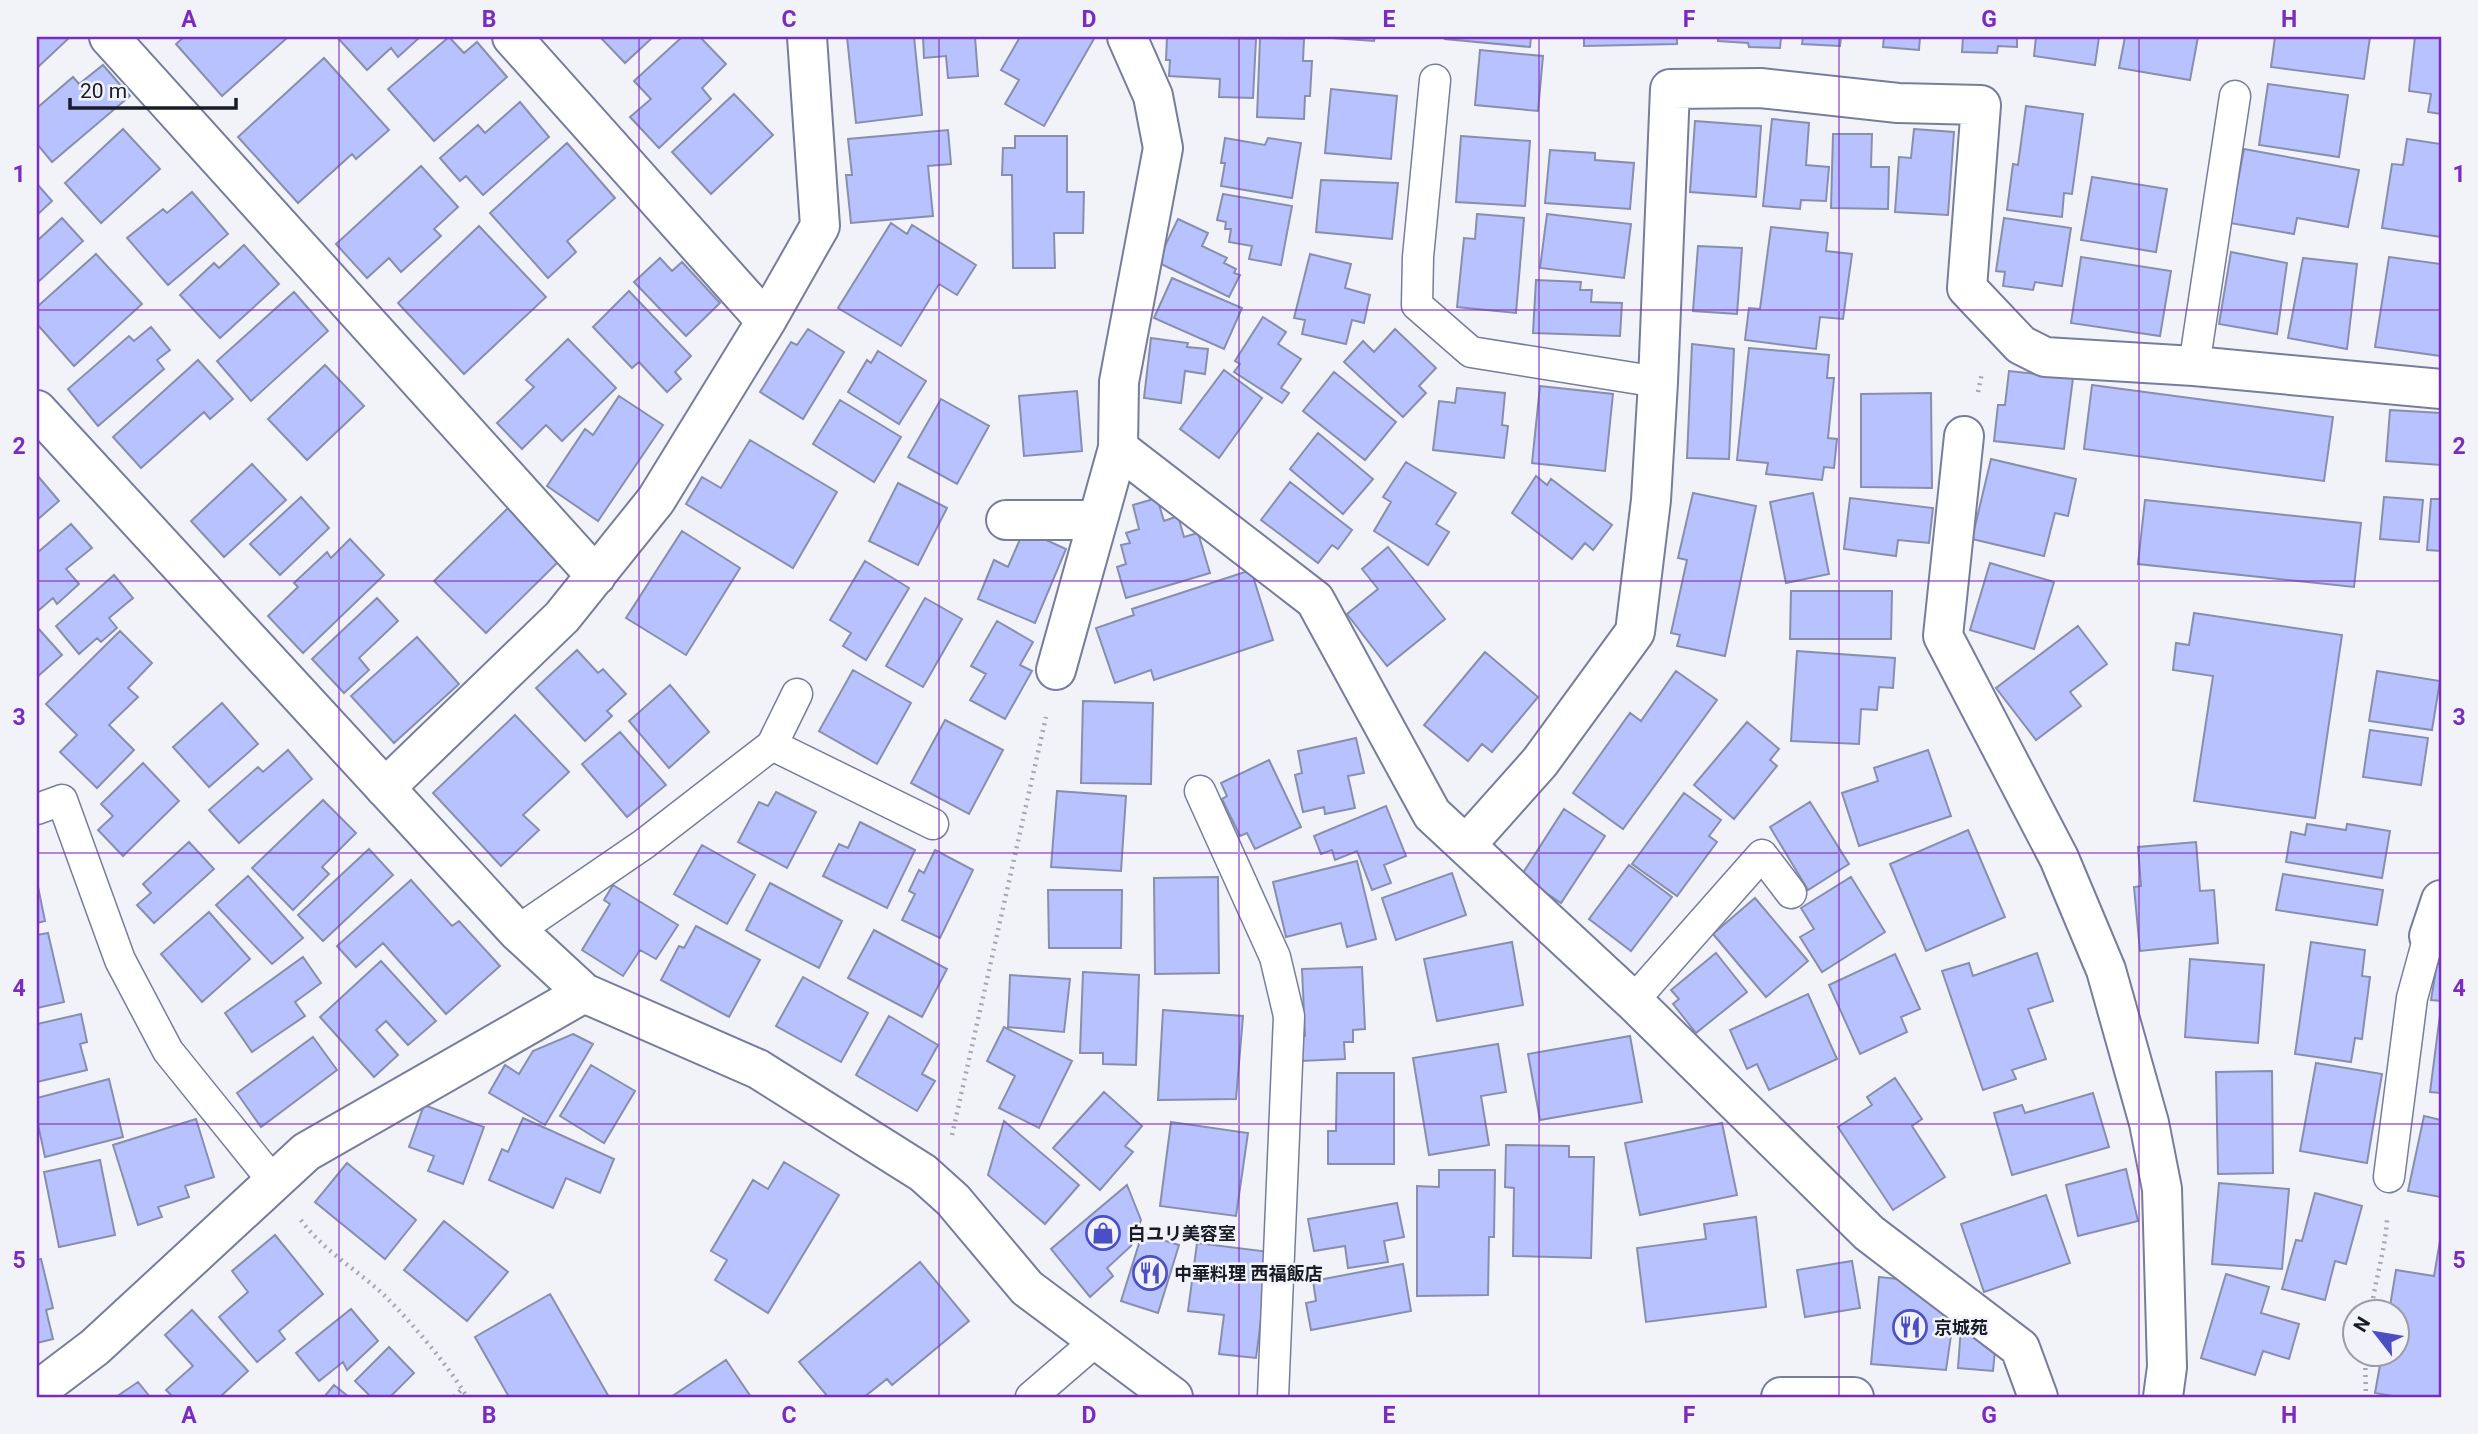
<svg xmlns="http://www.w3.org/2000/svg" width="2478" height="1434" viewBox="0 0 2478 1434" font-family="Roboto,'Noto Sans JP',sans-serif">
<rect width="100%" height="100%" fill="#f1f3f9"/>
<path fill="#b7c2ff" stroke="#888fad" stroke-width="2" d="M37 37H70L37 68Z
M184 37H288L222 96 176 44Z
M337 37H420L398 57 391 48 367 70Z
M449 37 464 53 477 42 507 77 434 141 388 89Z
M600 37H653L625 63Z
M682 37H700L726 64 702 88 711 99 659 148 630 117 651 99 634 81Z
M847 37H914L922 115 856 123Z
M923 37H975L978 76 948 78 946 56 924 58Z
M1020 37H1095L1044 126 1005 104 1019 80 1001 70Z
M1167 37 1256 39 1253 98 1219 97 1220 79 1169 76 1170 60H1166Z
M1317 37H1375L1374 41Z
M1445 37H1531L1530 47 1445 39Z
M1584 37H1677V44L1584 46Z
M1718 37H1781L1780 48 1749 47 1748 43 1718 41Z
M1803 37H1841L1840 46 1802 44Z
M1884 37H1920L1919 50 1883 47Z
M1963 37H2017V47L1998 46 1997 53 1962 52Z
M2036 37H2099L2095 65 2034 56Z
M2125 37H2198L2190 80 2119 68Z
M2275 37H2370L2364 79 2271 67Z
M2415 37H2441V114L2428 112 2431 94 2409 91Z
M1260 38 1304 39 1303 61H1312L1310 96H1305L1304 119 1257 117Z
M1480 50 1543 56 1538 111 1475 105Z
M324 58 389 130 356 159 352 154 298 203 238 137Z
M103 65 130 96 52 162 37 144V108L73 77 79 84Z
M2268 84 2348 95 2339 157 2259 145Z
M1331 89 1397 96 1391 159 1325 153Z
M734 94 773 135 711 194 672 152Z
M520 102 549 137 483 195 466 176 460 181 440 158 478 125 485 133Z
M2026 106 2083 114 2072 194 2064 193 2062 217 2007 210 2013 164 2018 165Z
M1772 119 1809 123 1806 165 1829 167 1826 201 1801 200 1800 209 1763 206Z
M1695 121 1761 126 1756 197 1690 192Z
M123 129 160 169 101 223 65 183Z
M1914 129 1954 132 1948 215 1895 212 1899 157 1911 158Z
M948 130 951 164 928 166 933 216 851 223 846 175H852L848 139Z
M1833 134H1872L1871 167H1889L1888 209 1831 208Z
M1015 136H1067V192H1084L1083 233H1054L1055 268H1013L1012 175H1002L1003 148H1015Z
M1461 136 1530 141 1525 206 1456 202Z
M1225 138 1265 145 1268 138 1301 143 1292 198 1221 186 1225 163H1221Z
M2407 139 2441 144V237L2382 228 2392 164 2403 165Z
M567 143 615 198 567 241 576 252 548 278 490 213Z
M2244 149 2359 170 2348 227 2297 218 2294 234 2230 223Z
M1550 150 1595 153V160L1634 163 1630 209 1545 203Z
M421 166 458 207 434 229 441 236 401 272 389 258 367 278 336 244Z
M2092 177 2167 189 2156 252 2081 240Z
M1321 180 1398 183 1392 239 1316 232Z
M37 184 52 201 37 215Z
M192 192 228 234 168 285 127 238 163 209 167 213Z
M1223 194 1292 206 1281 265 1249 259 1252 246 1229 242 1231 229H1225L1226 222 1217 220Z
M1477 214 1524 218 1516 313 1457 307 1464 238 1475 239Z
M1547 214 1631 224 1624 278 1540 268Z
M62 218 83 241 37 283V241Z
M2004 218 2071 228 2062 286 2035 282 2033 290 2003 286 2005 272 1996 271Z
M1178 219 1208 233 1202 246 1227 258 1224 263 1236 269 1234 273 1240 275 1229 297 1157 262Z
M891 223 907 234 912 225 976 265 957 295 939 284 901 346 838 308Z
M479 226 546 297 464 374 398 303Z
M1771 227 1828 233 1826 251 1852 254 1843 319 1820 317 1816 349 1745 340 1749 308 1760 309Z
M244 245 279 284 220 338 180 295 214 263 219 268Z
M1698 246 1742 248 1737 314 1693 311Z
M2231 252 2287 263 2277 334 2219 324Z
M96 254 142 304 74 366 37 324V307Z
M1310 254 1351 264 1345 288 1370 295 1364 323 1352 320 1346 344 1302 334 1305 320 1294 318Z
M2081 257 2171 271 2160 336 2071 323Z
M2389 257 2441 264V356L2375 347Z
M660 258 672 271 682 262 720 303 686 336 634 282Z
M2303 258 2357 264 2347 349 2288 338Z
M1172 278 1242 308 1224 349 1154 318Z
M1536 280 1581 282 1580 290H1592L1591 302 1622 303 1620 336 1533 333Z
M629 291 691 356 675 372 681 379 667 392 639 362 632 368 593 327Z
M294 292 328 331 251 401 217 361Z
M1263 317 1286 332 1278 344 1301 359 1281 388 1289 393 1282 403 1234 372 1240 364 1235 361Z
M151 327 170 350 157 360 164 369 98 426 68 389 129 336 134 341Z
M808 329 844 352 803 419 760 392 791 342 797 345Z
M1395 329 1436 368 1419 386 1426 393 1403 417 1344 362 1363 341 1374 352Z
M1151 338 1188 343 1187 347 1208 349 1205 374 1185 371 1181 403 1144 398Z
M568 339 616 388 562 441 546 425 522 449 497 423 534 387 526 380Z
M1692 344 1734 349 1729 459 1687 458Z
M1749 348 1829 355 1827 378H1834L1828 438 1837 439 1834 468 1824 467 1822 480 1766 474 1768 463 1737 460Z
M878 351 926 381 899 424 848 392 867 360 871 363Z
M198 360 233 399 210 419 204 412 141 468 113 437Z
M325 365 364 406 307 460 268 419Z
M1224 370 1262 398 1219 458 1180 429Z
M2009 371 2073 378 2064 449 1994 441 1998 405H2005Z
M1334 372 1396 422 1365 460 1303 411Z
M2092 385 2333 417 2324 481 2084 449Z
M1540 386 1613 394 1605 471 1532 463Z
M1457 388 1505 393 1502 425 1508 426 1504 458 1433 450 1439 401 1455 403Z
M1077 391 1082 451 1024 456 1019 396Z
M1931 393 1932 488 1861 487V394Z
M619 396 663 425 598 521 547 486 585 429 593 435Z
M941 399 989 426 957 484 908 457Z
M840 400 901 437 874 482 813 444Z
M2390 410 2441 413V465L2386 461Z
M1318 433 1373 479 1343 514 1290 469Z
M750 440 837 492 793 568 686 504 702 477 721 488Z
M1991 459 2076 479 2068 516 2055 513 2044 556 1972 539Z
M1406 462 1456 493 1436 524 1449 532 1428 565 1374 531 1391 502 1383 497Z
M252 464 286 500 224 557 191 521Z
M37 475 59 501 37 520Z
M1536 476 1547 485 1551 479 1612 525 1593 550 1585 543 1572 559 1512 513Z
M1290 482 1352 530 1338 549 1332 545 1318 563 1261 520Z
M898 483 947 508 918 565 869 541Z
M1693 493 1756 506 1725 656 1677 646 1680 635 1671 633 1687 560 1678 558Z
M1813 493 1829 574 1786 583 1770 502Z
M301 497 329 528 280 575 250 544Z
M2384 497 2423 500 2419 542 2380 539Z
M1157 498 1164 521 1178 516 1184 537 1198 533 1210 573 1126 598 1117 567 1126 564 1121 545 1130 543 1126 533 1139 529 1133 505Z
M1850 498 1933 508 1929 543 1898 540 1896 556 1844 549Z
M2431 499H2441V551L2427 550Z
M2145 500 2361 523 2354 587 2138 564Z
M508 508 560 560 486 633 434 581Z
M71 524 92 548 66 569 79 584 57 604 53 598 39 610 37 607V553Z
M1024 530 1066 549 1035 623 978 599 994 560 1008 567Z
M682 531 740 568 686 655 626 618Z
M350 539 384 575 303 653 268 616 298 587 294 583 327 552 331 558Z
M1388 547 1445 619 1387 666 1347 614 1378 589 1362 569Z
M865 561 909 588 866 660 843 646 851 633 830 620Z
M1990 563 2054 582 2034 649 1970 630Z
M1251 570 1273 640 1154 680 1151 670 1115 683 1096 628 1134 615 1132 609Z
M114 575 133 598 109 618 117 628 101 642 97 638 79 654 56 626Z
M1791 591H1892L1891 639H1790Z
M377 598 398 621 359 658 369 670 344 693 312 659Z
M925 598 962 619 923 687 886 666Z
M2194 613 2342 635 2315 818 2194 801 2213 676 2173 670 2176 643 2189 645Z
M997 621 1033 642 1020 665 1032 671 1005 719 970 700 986 674 971 666Z
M2078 626 2107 664 2070 692 2081 706 2036 740 1996 688Z
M37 627 62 655 37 677Z
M120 631 152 663 128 688 138 697 109 725 134 750 97 788 60 752 77 735 46 704Z
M417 637 459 684 394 743 351 696Z
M577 650 598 673 603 669 626 694 607 711 612 716 585 741 536 688Z
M1797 651 1895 658 1893 688 1879 687 1877 710 1861 709 1859 744 1791 741Z
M1485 652 1538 697 1492 752 1482 744 1468 761 1424 725Z
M853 670 911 703 877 764 819 731Z
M1676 671 1717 700 1623 829 1573 793 1630 713 1641 721Z
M2377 671 2440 681 2432 730 2369 721Z
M670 685 709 732 669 768 629 721Z
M1083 701 1153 703 1151 784 1081 783Z
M222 703 258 744 209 787 173 747Z
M515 715 569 772 523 815 539 830 501 866 433 793Z
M945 720 1003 750 969 814 911 783Z
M1747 722 1779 749 1770 760 1777 766 1734 819 1694 785Z
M2370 730 2428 738 2421 785 2363 777Z
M620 732 666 785 627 817 582 764Z
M1356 738 1364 773 1348 776 1355 808 1325 814 1324 807 1303 812 1295 775 1302 773 1298 751Z
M288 750 312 779 239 843 209 810 258 767 263 772Z
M1928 750 1951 816 1859 846 1842 793 1878 781 1874 768Z
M1269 760 1301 827 1255 849 1247 833 1240 836 1222 799 1227 796 1221 783Z
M143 763 179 801 123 856 98 830 113 816 101 804Z
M1057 791 1126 796 1121 871 1051 867Z
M776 792 816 812 787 868 738 842 759 802 768 806Z
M1684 793 1721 820 1709 836 1717 842 1677 896 1632 864Z
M323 800 356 833 322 867 329 874 293 910 252 868Z
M1810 802 1849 864 1808 890 1770 827Z
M1386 806 1406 856 1384 865 1391 883 1372 890 1357 851 1335 860 1332 850 1321 854 1314 836Z
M1564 809 1605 836 1561 903 1521 876Z
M860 822 915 850 887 908 823 876 839 844 848 848Z
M2307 824 2346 830 2347 824 2390 831 2382 878 2286 862 2291 832 2305 835Z
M1968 830 2005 917 1926 951 1890 864Z
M189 842 214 869 154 923 137 905 151 893 143 884Z
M2196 842 2200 891 2214 890 2218 943 2140 951 2134 887 2141 886 2138 847Z
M702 845 755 875 727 924 674 894Z
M369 849 393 875 323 941 298 915Z
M935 850 973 870 940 938 902 920 915 894 909 891 919 870 924 873Z
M1357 861 1376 939 1347 947 1341 923 1286 937 1273 882Z
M1629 865 1672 897 1631 951 1589 919Z
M1452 873 1466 915 1396 940 1382 898Z
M2283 874 2383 890 2377 925 2276 910Z
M248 876 303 938 272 964 216 905Z
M1218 877 1219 973 1155 974 1154 878Z
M1851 877 1885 932 1822 972 1800 937 1814 929 1801 908Z
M411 880 452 926 459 921 500 966 446 1014 383 943 356 967 337 946Z
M37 882 45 921 37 923Z
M770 883 842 921 819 968 746 930Z
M613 885 678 925 656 959 640 950 623 976 582 950 610 904 604 900Z
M1048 890H1122L1121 948H1049Z
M1755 898 1808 961 1766 997 1713 934Z
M209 912 250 959 202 1002 161 954Z
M696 926 760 960 729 1017 661 980 679 946 684 948Z
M874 930 947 969 922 1017 848 978Z
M48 933 64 1002 37 1008V935Z
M1512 942 1523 1005 1437 1021 1424 959Z
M2311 942 2365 950 2362 976 2370 977 2362 1039 2355 1038 2351 1062 2295 1054Z
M1716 953 1747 992 1696 1033 1673 1004 1679 999 1671 990Z
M2037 953 2053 1001 2028 1009 2046 1059 2012 1070 2016 1079 1983 1090 1942 971 1969 963 1973 976Z
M1895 954 1920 1009 1901 1017 1907 1032 1860 1054 1829 985Z
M303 957 321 983 295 1002 305 1016 252 1052 225 1013Z
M2190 959 2264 965 2258 1043 2185 1037Z
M381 961 436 1021 408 1045 386 1021 376 1030 398 1055 374 1077 320 1017Z
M2437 964H2441V1001L2431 1000Z
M1362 967 1365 1029 1353 1030V1042H1344L1345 1059 1301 1061 1300 1037 1305 1036 1302 969Z
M1083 972 1139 975 1136 1065 1103 1064V1053H1080Z
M1010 975 1070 979 1064 1032 1008 1027Z
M803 977 868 1013 841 1062 776 1026Z
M1808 994 1837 1059 1769 1090 1757 1064 1747 1069 1730 1030Z
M2441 1007V1093L2430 1092Z
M1163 1010 1243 1016 1236 1099 1158 1100Z
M81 1014 87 1042 80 1044 87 1070 37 1082V1024Z
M889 1016 938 1045 922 1074 935 1081 917 1111 856 1075Z
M1004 1027 1072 1061 1039 1128 999 1108 1015 1076 987 1061Z
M573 1034 593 1044 545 1125 489 1093 505 1065 519 1074 533 1051Z
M1630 1036 1642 1102 1540 1120 1528 1054Z
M313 1037 337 1070 261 1127 237 1093Z
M1498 1044 1506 1092 1481 1096 1489 1145 1429 1155 1413 1058Z
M2316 1063 2382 1074 2367 1163 2300 1151Z
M591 1065 635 1091 604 1143 560 1116Z
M2272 1071 2273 1173 2218 1174 2216 1072Z
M1337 1073H1394V1164H1328V1131H1336Z
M1895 1078 1922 1119 1912 1126 1945 1177 1893 1210 1838 1127 1872 1105 1867 1097Z
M109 1079 123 1137 45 1157 37 1120V1098Z
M1104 1092 1142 1126 1125 1146 1133 1152 1100 1190 1053 1148Z
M2093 1093 2109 1147 2012 1175 1994 1113 2022 1105 2025 1113Z
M424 1105 484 1127 463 1184 428 1171 434 1156 409 1147Z
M2424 1116 2441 1120V1197L2408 1191Z
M523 1118 614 1159 600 1193 566 1178 553 1208 489 1180 502 1149 508 1152Z
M196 1119 214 1177 185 1186 189 1197 158 1207 162 1217 138 1225 113 1145Z
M1004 1121 1079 1185 1045 1224 988 1175Z
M1171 1122 1248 1133 1236 1216 1160 1206Z
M1722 1123 1737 1195 1640 1215 1625 1143Z
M1506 1145 1569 1146V1157H1594L1591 1258 1513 1256 1514 1188 1505 1187Z
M100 1160 115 1235 59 1247 44 1172Z
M784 1162 839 1195 768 1313 715 1280 727 1260 711 1251 753 1180 768 1189Z
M347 1163 416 1220 385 1259 315 1202Z
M2126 1169 2138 1221 2078 1236 2066 1185Z
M1439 1170H1495L1494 1237H1489L1488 1295 1417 1296V1186L1439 1187Z
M2219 1183 2289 1189 2282 1269 2212 1264Z
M1127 1185 1141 1220 1131 1246 1107 1268 1113 1276 1090 1297 1051 1249Z
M2315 1193 2362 1206 2346 1264 2335 1261 2325 1300 2282 1289 2296 1240 2302 1241Z
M2046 1195 2070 1263 1984 1292 1961 1224Z
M1397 1203 1404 1237 1384 1241 1388 1262 1348 1268 1345 1246 1314 1251 1308 1219Z
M1756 1217 1766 1307 1646 1322 1637 1248 1706 1239 1704 1224Z
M444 1221 508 1272 467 1321 404 1270Z
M1142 1234 1179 1245 1158 1313 1121 1301Z
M275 1235 323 1294 279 1331 285 1339 257 1362 219 1317 248 1292 232 1271Z
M2441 1235V1397H2398L2375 1393 2382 1354H2398V1312H2389L2396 1270 2434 1276Z
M1197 1243 1270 1252 1256 1358 1219 1354 1224 1315 1188 1311Z
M41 1259 53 1308 46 1310 53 1339 37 1343V1260Z
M1852 1261 1860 1308 1805 1317 1797 1270Z
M920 1262 969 1321 892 1385 887 1379 864 1397H828L799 1362Z
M1403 1264 1411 1311 1311 1330 1306 1303 1316 1301 1313 1281Z
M2226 1274 2269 1287 2261 1313 2299 1324 2289 1359 2263 1351 2255 1375 2201 1358Z
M1879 1277 1916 1281 1954 1315 1946 1370 1871 1364Z
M550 1294 609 1397H509L475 1337Z
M351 1309 378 1341 347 1370 343 1362 319 1381 296 1353Z
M192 1310 248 1371 220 1397H173L166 1390 193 1366 165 1335Z
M1961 1327 1995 1350 1993 1371 1958 1368Z
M389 1347 414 1373 390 1397H371L355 1381Z
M726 1360 751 1397H671Z
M138 1382 150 1397H116Z
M334 1385 349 1397H324Z"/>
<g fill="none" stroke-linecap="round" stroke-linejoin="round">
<g stroke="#777d9a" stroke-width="33">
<path id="service" d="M1435 80 1418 257 1417 305 1471 352 1658 382
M2194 366 2235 96
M772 745 933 824
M1200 791 1275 957 1289 1016 1273 1397
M37 809 62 800 120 960 168 1051 273 1181
M517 931 644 844 772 745 797 694
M1633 1001 1762 855 1791 893
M2389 1177 2412 998 2429 936
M1031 1397 1096 1341"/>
</g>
<g stroke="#777d9a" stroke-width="42">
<path id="minor" d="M109 37 596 576
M512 37 766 321
M1127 37 1153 96 1163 148 1119 382 1118 448 1315 600 1432 814 1633 1001 1869 1233 2020 1348 2038 1397
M1964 436 1943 636 2059 858 2106 970 2149 1123 2162 1189 2167 1367 2163 1397
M1006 520H1098
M1056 670 1118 448
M385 788 562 617 656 500 766 321 820 226 807 37
M1466 845 1540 762 1635 632 1651 500 1658 382 1670 89 1760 88 1898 103 1981 105 1967 288 2021 345 2045 357 2194 366 2441 389
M2441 900 2429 936 2441 938
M37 1391 95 1347 306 1152 584 993"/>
</g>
<g stroke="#777d9a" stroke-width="42">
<path id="tertiary" d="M37 410 517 931 584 993 758 1069 923 1173 953 1200 1027 1288 1173 1397
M1781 1397H1854"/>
</g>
<path stroke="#a6a8b0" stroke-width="4.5" stroke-dasharray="2 5" stroke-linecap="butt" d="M1978 392 1982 373
M952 1135 1046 717
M301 1220C323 1251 358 1270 385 1296 412 1323 447 1364 467 1397
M2371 1312C2375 1280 2385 1251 2387 1220
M2365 1354 2366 1397
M454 1397 462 1389"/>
<use href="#service" stroke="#fff" stroke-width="30"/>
<use href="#minor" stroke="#fff" stroke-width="38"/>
<use href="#tertiary" stroke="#fff" stroke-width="38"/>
</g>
<path fill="none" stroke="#7b2cbf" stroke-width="2" stroke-opacity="0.55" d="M339 37V1397M639 37V1397M939 37V1397M1239 37V1397M1539 37V1397M1839 37V1397M2139 37V1397M37 310H2441M37 581H2441M37 853H2441M37 1124H2441"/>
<defs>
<g id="shop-ring" transform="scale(1.75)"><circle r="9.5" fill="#f1f3f9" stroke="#4b4fc5" stroke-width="1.5"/><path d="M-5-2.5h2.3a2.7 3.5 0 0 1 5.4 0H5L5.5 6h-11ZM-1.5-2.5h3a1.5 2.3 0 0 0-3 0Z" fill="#4b4fc5"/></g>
<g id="restaurant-ring" transform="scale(1.75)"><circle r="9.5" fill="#f1f3f9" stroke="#4b4fc5" stroke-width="1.5"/><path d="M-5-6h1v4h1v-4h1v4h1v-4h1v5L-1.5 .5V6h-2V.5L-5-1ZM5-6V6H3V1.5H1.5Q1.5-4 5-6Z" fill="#4b4fc5"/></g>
</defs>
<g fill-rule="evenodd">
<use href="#shop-ring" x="1103" y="1233"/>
<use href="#restaurant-ring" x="1150" y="1273"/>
<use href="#restaurant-ring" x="1910" y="1327"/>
</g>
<g text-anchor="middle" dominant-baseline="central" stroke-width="5" stroke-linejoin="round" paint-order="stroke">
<g font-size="18" font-weight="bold" fill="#191b26" stroke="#f1f3f9" text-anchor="start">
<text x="1128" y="1233">白ユリ美容室</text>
<text x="1174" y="1273">中華料理 西福飯店</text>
<text x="1934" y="1327">京城苑</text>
</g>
</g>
<rect width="2478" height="1434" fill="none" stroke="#f1f3f9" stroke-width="77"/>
<g transform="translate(2376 1333) rotate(301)"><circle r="33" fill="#f1f3f9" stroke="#9b9da5" stroke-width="2"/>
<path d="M0-5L12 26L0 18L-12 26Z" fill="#4b4fc5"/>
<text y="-10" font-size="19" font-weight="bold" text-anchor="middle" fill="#191b26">N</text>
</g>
<path d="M70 98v10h166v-10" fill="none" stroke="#191b26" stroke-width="3.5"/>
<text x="80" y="98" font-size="21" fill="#191b26" stroke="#f1f3f9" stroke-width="5" paint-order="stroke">20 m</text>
<rect x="38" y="38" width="2402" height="1358" fill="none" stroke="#7b2cbf" stroke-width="2.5"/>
<g font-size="23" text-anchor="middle" font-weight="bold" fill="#7b2cbf">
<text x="189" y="27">A</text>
<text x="489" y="27">B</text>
<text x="789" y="27">C</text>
<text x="1089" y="27">D</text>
<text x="1389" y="27">E</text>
<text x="1689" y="27">F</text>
<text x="1989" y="27">G</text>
<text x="2289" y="27">H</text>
<text x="19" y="182">1</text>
<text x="2459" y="182">1</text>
<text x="19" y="454">2</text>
<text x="2459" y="454">2</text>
<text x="19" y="725">3</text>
<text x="2459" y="725">3</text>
<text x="19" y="996">4</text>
<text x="2459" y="996">4</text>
<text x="19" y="1268">5</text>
<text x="2459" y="1268">5</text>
<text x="189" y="1423">A</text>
<text x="489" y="1423">B</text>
<text x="789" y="1423">C</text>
<text x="1089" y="1423">D</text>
<text x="1389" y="1423">E</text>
<text x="1689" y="1423">F</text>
<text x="1989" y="1423">G</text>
<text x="2289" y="1423">H</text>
</g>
</svg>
